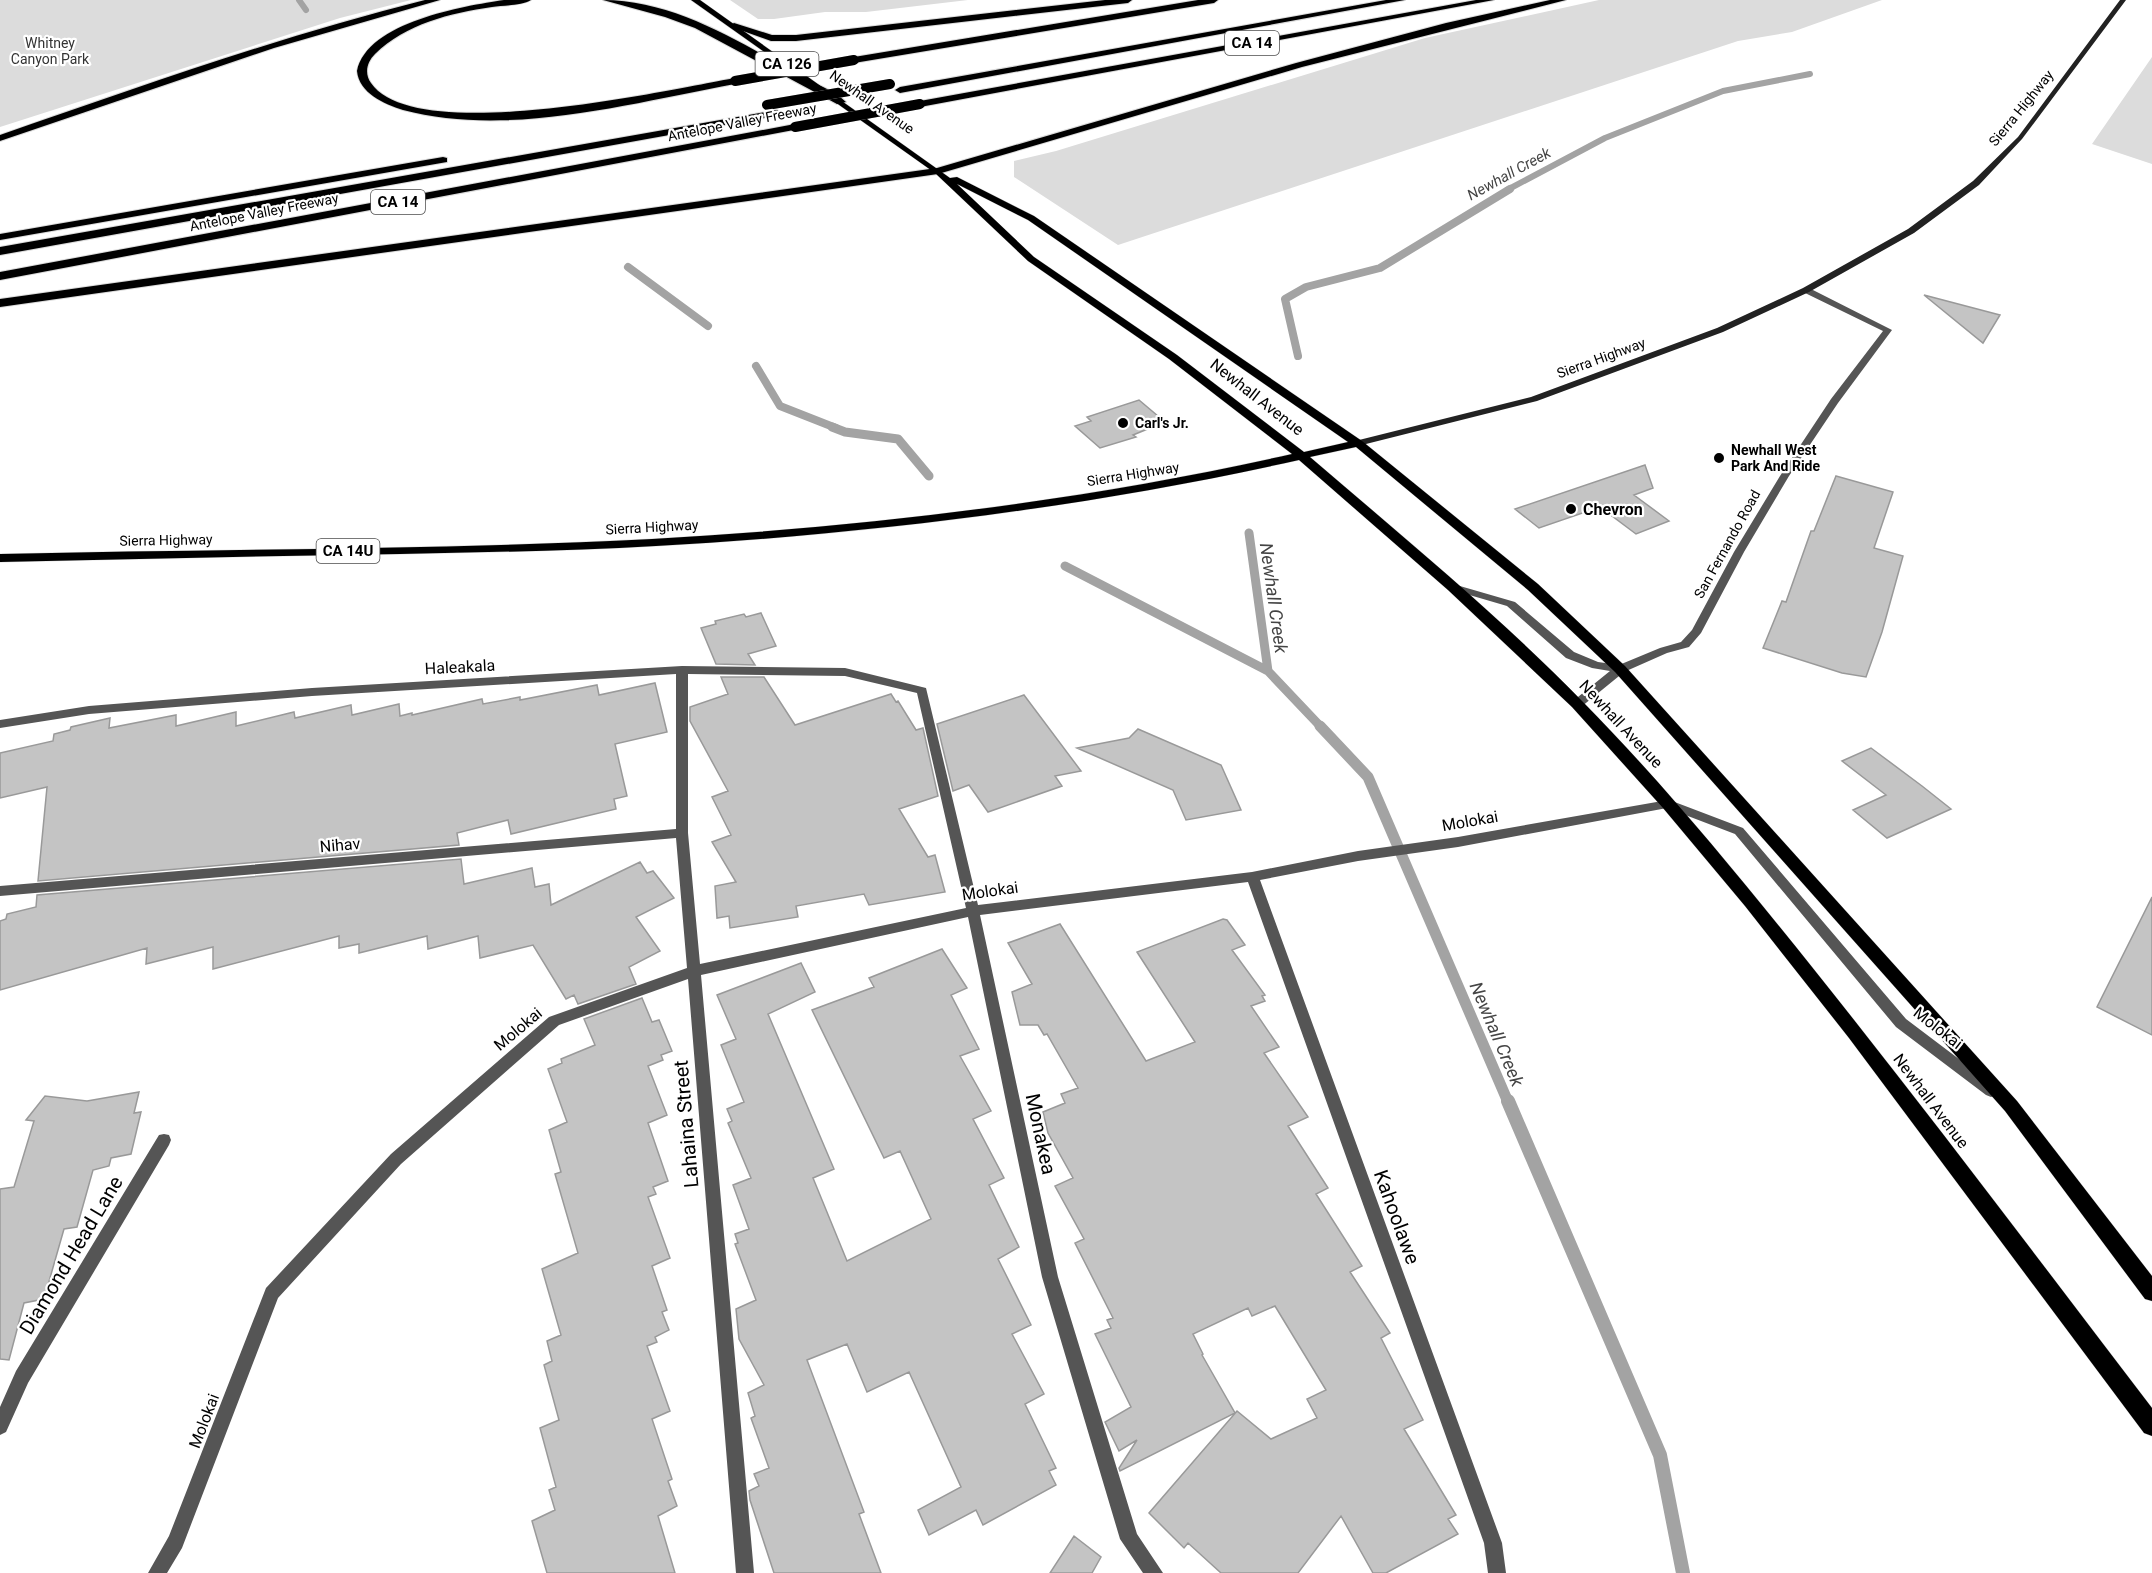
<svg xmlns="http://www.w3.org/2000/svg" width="2152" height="1573" viewBox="0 0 2152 1573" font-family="Roboto,sans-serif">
<rect width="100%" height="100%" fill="#fff"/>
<path fill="#dcdcdc" d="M0 0H411L340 18 0 127Z
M730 0H968L866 12H825L774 19H758Z
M1599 0H1882L1792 32 1738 41 1118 245 1014 177V161L1056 151 1425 38Z
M2152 57V164L2092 144Z"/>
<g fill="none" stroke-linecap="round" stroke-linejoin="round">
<path stroke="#a3a3a3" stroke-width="6" d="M299 0 306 10
M1507 190 1605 138 1723 91 1810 74"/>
<path stroke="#a3a3a3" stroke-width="8" d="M628 267 708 326
M1298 356 1285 299 1306 287 1380 268 1510 189
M756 366 780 406 836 428"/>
<path stroke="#a3a3a3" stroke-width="9" d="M832 427 845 432 898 439 929 476
M1249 533 1268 671 1321 727
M1065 566 1268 671"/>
<path stroke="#a3a3a3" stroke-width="11" d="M1320 726 1368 777 1508 1102"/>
<path stroke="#a3a3a3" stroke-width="14" d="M1508 1101 1660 1455 1683 1573"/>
</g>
<path fill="#c4c4c4" stroke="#999" stroke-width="1.5" d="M1924 295 2000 315 1983 343Z
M1139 400 1165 422 1133 435 1136 437 1100 448 1075 426 1091 421 1087 417Z
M1645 465 1653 488 1634 495 1669 521 1636 534 1600 507 1539 528 1515 509Z
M1836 476 1893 492 1874 548 1903 556 1882 632 1866 677 1842 673 1763 648 1782 601 1786 602 1811 531H1814Z
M761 613 776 646 748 654 755 665 716 664 701 628 716 624 715 621 744 614 746 617Z
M721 677H764L795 725 891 694 896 702 898 701 916 730 923 728 938 796 899 809 928 857 935 855 945 892 869 905 864 894 796 906 798 917 730 928 729 916 717 918 715 886 736 882 712 842 731 835 712 797 728 791 690 721V707L728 694Z
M655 683 667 732 615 744 627 796 614 799 616 809 511 834 508 820 457 833 459 845 38 881 47 787 0 798V753L53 741 54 734 70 730 71 727 110 718 109 728 176 715V726L236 712V726L294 712 295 718 351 705 352 715 399 704 400 716 412 713V715L482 699 483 704 520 697V700L597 685 599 695Z
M1024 695 1081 771 1055 776 1062 786 988 812 969 785 953 791 937 724Z
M1138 729 1221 765 1241 810 1186 820 1173 790 1077 748 1129 738Z
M1871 748 1922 786 1951 809 1887 838 1853 810 1886 795 1842 761Z
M461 859 464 884 532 868 535 887 549 884 551 905 640 862 647 873 653 871 674 898 636 917 660 951 629 967 636 984 578 1004 574 995 566 999 533 945 480 958 478 936 428 949 427 936 359 953V944L339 948V936L213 969V947L146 964 147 948 0 990V921L6 919 7 914 36 907 37 895Z
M2152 897V1035L2097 1007Z
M1223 919 1227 920 1245 945 1232 950 1265 995 1262 996 1265 1001 1251 1006 1279 1047 1264 1053 1308 1117 1288 1126 1328 1188 1316 1194 1362 1266 1350 1272 1390 1333 1381 1338 1423 1420 1404 1429 1456 1515 1448 1519 1458 1534 1386 1573H1373L1341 1516 1298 1573H1221L1188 1543 1184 1548 1149 1513 1237 1411 1271 1439 1317 1418 1307 1399 1326 1390 1275 1306 1252 1316 1248 1308 1193 1334 1203 1354 1202 1355 1235 1413 1120 1471 1119 1468 1137 1440 1119 1451 1105 1422 1131 1407 1095 1334 1111 1328 1107 1320 1113 1318 1075 1243 1084 1239 1055 1186 1073 1178 1048 1133 1043 1112 1065 1103 1061 1094 1078 1088 1047 1034 1044 1035 1038 1025H1020L1012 992 1032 984 1008 943 1060 924 1146 1061 1195 1042 1137 952Z
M942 949 967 988 951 995 979 1049 960 1056 991 1111 973 1119 1004 1178 989 1185 1019 1247 998 1259 1031 1325 1012 1334 1044 1394 1025 1404 1056 1468 1049 1471 1056 1485 983 1525 976 1510 929 1535 918 1510 961 1487 909 1372 867 1392 847 1344 807 1360 864 1512 859 1514 881 1573H774L750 1500 749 1491 759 1486 754 1474 769 1468 751 1418 755 1416 748 1393 764 1385 739 1339 736 1309 756 1300 735 1244 738 1243 735 1234 749 1229 733 1185 751 1178 728 1123 732 1121 727 1109 744 1102 721 1045 736 1039 717 995 801 963 815 992 768 1014 834 1169 813 1178 847 1261 931 1219 900 1151 884 1158 812 1010 874 987 869 978Z
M642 998 652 1022 659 1020 672 1051 661 1055 663 1060 648 1066 667 1115 648 1123 668 1181 653 1187 656 1194 648 1197 670 1258 652 1266 667 1310 662 1312 669 1330 655 1337 657 1342 647 1346 670 1411 652 1419 672 1479 668 1481 677 1506 658 1516 675 1573H547L532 1521 555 1510 549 1490 556 1487 540 1428 559 1420 544 1365 552 1361 547 1341 561 1335 542 1269 578 1253 555 1174 561 1172 549 1130 567 1122 548 1069 562 1063 561 1059 595 1045 584 1019Z
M139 1092 134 1113 141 1112 131 1154 111 1158 109 1166 93 1170 77 1227 64 1229 44 1299 24 1303 9 1360 0 1359V1189L14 1187 34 1121 26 1120 45 1096 87 1101Z
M1074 1536 1101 1557 1092 1573H1050Z"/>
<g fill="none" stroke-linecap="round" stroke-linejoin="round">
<g stroke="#dbdbdb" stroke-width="1">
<path id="primary" d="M691 0H700L950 178 957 177 1034 216 1362 441 1538 584 1625 666 2017 1101 2152 1276V1301L2145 1299 2005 1111 1615 672 1528 590 1356 447 1310 457C1402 536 1497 614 1582 701 1664 784 1739 876 1812 967 1928 1112 2039 1260 2152 1408V1436L2144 1433 1849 1038 1745 906 1663 808 1572 707 1448 590 1299 460C1088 507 872 534 656 546 571 551 486 552 400 554 267 556 133 559 0 562V554C217 549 435 550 652 539 867 527 1083 501 1292 454L1169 359 1028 261 935 173ZM957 184 1028 220 1348 442 1304 452 1177 355 1034 257Z"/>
</g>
<g stroke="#dbdbdb" stroke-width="2">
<path id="highway" d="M425 0H440L274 48 0 141V135C141 86 281 36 425 0Z
M504 0H531C522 6 503 5 492 7 450 13 406 24 375 54 367 62 364 73 371 83 415 147 667 90 735 78L740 81 735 84C631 103 508 138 403 110 384 104 359 93 357 71 367 22 464 6 504 0Z
M603 0C673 0 739 41 798 75 813 83 834 90 846 102L837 104 695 28 665 17Z
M1105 0H1132L1128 3 796 41H771L729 26 734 23 772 35H796Z
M1198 0H1218L1214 3 854 63 849 60 854 57Z
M1386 0H1405L900 93 895 90 900 87Z
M1476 0H1494L920 107 915 104 920 101Z
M1550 0H1566L1302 67 938 174 0 307V299L937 168 1296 63 1446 23Z
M777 110 782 113 781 115 0 255V247Z
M795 124 799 125V129L0 280V272Z
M443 157 447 158V162L0 240V234Z"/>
</g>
<path fill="#555" fill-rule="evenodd" d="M1803 288H1809L1892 330 1838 403 1789 476 1744 552 1701 633 1689 647 1667 653 1624 672 1581 707H1573L1571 704 1573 701 1610 671 1592 668 1566 658 1507 606 1449 589 1448 587 1453 584 1515 602 1574 652 1598 662 1619 665 1660 648 1681 642 1692 630 1734 552 1780 476 1831 399 1883 331 1803 292Z
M682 666 845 668 926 688 978 905 1252 872 1358 851 1458 837 1668 800 1672 801 1743 828 1906 1019 1996 1087 1998 1091 1996 1095 1991 1097 1986 1095 1896 1027 1735 834 1667 808 1458 847 1358 861 1260 880 1502 1543 1506 1573H1488L1484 1543 1248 882 980 915 1058 1277 1137 1534 1163 1573H1143L1120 1539 1042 1277 968 917 701 975 754 1573H736L688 979 559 1025 401 1164 278 1298 182 1548 167 1573H148L169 1536 266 1288 391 1154 549 1017 687 968 676 838 0 896V886L676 829V674L312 696 89 714 0 728V720L89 706 312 688ZM688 674 845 676 917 693 966 908 700 964 688 833Z
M164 1134 169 1135 171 1140 169 1145 28 1383 6 1432 0 1435V1407L16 1371 159 1135Z"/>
<path fill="#222" fill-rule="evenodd" d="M2120 0H2126L2022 139 1979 185 1914 233 1809 292 1723 332 1537 401 1358 446 1353 443 1355 441 1531 397 1717 328 1803 288 1908 229 1973 181 2018 137Z"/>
<use href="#primary" fill="#000" fill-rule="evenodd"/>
<use href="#highway" fill="#000" fill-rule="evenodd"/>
<g stroke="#dbdbdb" stroke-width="10" stroke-linecap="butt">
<path id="highway-bridge" d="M735 81 854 60
M767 105 890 84
M795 127 920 104"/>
</g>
<use href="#highway-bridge" stroke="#000" stroke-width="10"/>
</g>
<g fill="#000" stroke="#fff" stroke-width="2">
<circle cx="1123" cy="423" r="6"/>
<circle cx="1719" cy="458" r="6"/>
<circle cx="1571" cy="509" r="6"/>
</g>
<g text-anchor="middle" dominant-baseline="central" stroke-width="4.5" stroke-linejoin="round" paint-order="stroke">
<g font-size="14" fill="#333" stroke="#fff">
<text x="50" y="43">Whitney<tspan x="50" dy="16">Canyon Park</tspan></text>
</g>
<g font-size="14" fill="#000" stroke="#fff">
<text transform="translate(872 102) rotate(35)">Newhall Avenue</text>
<text transform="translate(2021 108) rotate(-51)">Sierra Highway</text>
<text transform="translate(742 122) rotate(-11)">Antelope Valley Freeway</text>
<text transform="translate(264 212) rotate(-11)">Antelope Valley Freeway</text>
<text transform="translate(1601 358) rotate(-20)">Sierra Highway</text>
<text transform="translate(1133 474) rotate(-9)">Sierra Highway</text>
<text transform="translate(652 527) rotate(-3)">Sierra Highway</text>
<text transform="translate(166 540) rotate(-1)">Sierra Highway</text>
<text transform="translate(1727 544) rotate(-61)">San Fernando Road</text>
</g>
<g font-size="14" font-weight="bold" fill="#000" stroke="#fff" text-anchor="start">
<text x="1135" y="423">Carl's Jr.</text>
<text x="1731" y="450">Newhall West<tspan x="1731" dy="16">Park And Ride</tspan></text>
</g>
<g fill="#fff" stroke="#4c4c4c" stroke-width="1.5">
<rect x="1225" y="31" width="54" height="24" rx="4.5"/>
<rect x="755.5" y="52" width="63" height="24" rx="4.5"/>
<rect x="371" y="190" width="54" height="24" rx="4.5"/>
<rect x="316.5" y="539" width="63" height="24" rx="4.5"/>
</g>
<g font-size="15" font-weight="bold" fill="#000">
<text x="1252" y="43">CA 14</text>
<text x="787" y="64">CA 126</text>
<text x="398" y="202">CA 14</text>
<text x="348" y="551">CA 14U</text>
</g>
<g font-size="15" font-style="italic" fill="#444" stroke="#fff">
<text transform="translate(1509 174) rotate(-29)">Newhall Creek</text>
</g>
<g font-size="16" fill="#000" stroke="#fff">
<text transform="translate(1257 397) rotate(38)">Newhall Avenue</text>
<text transform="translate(460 667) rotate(-3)">Haleakala</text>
<text transform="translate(1621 724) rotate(47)">Newhall Avenue</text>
<text transform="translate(1470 821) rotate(-10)">Molokai</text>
<text transform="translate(340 845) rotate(-5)">Nihav</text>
<text transform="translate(990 891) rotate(-8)">Molokai</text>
<text transform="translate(1938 1028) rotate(38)">Molokai</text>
<text transform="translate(518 1029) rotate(-40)">Molokai</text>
<text transform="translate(1931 1101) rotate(53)">Newhall Avenue</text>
<text transform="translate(204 1421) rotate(-69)">Molokai</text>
</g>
<g font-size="16" font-weight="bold" fill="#000" stroke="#fff" text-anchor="start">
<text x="1583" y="509">Chevron</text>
</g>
<g font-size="18" font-style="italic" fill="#444" stroke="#fff">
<text transform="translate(1274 598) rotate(82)">Newhall Creek</text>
<text transform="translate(1497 1034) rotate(67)">Newhall Creek</text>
</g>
<g font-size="20" fill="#000" stroke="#fff">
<text transform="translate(686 1124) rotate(-95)">Lahaina Street</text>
<text transform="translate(1041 1134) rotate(78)">Monakea</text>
<text transform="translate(1397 1217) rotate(70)">Kahoolawe</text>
<text transform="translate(71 1255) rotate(-59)">Diamond Head Lane</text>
</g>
</g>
</svg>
